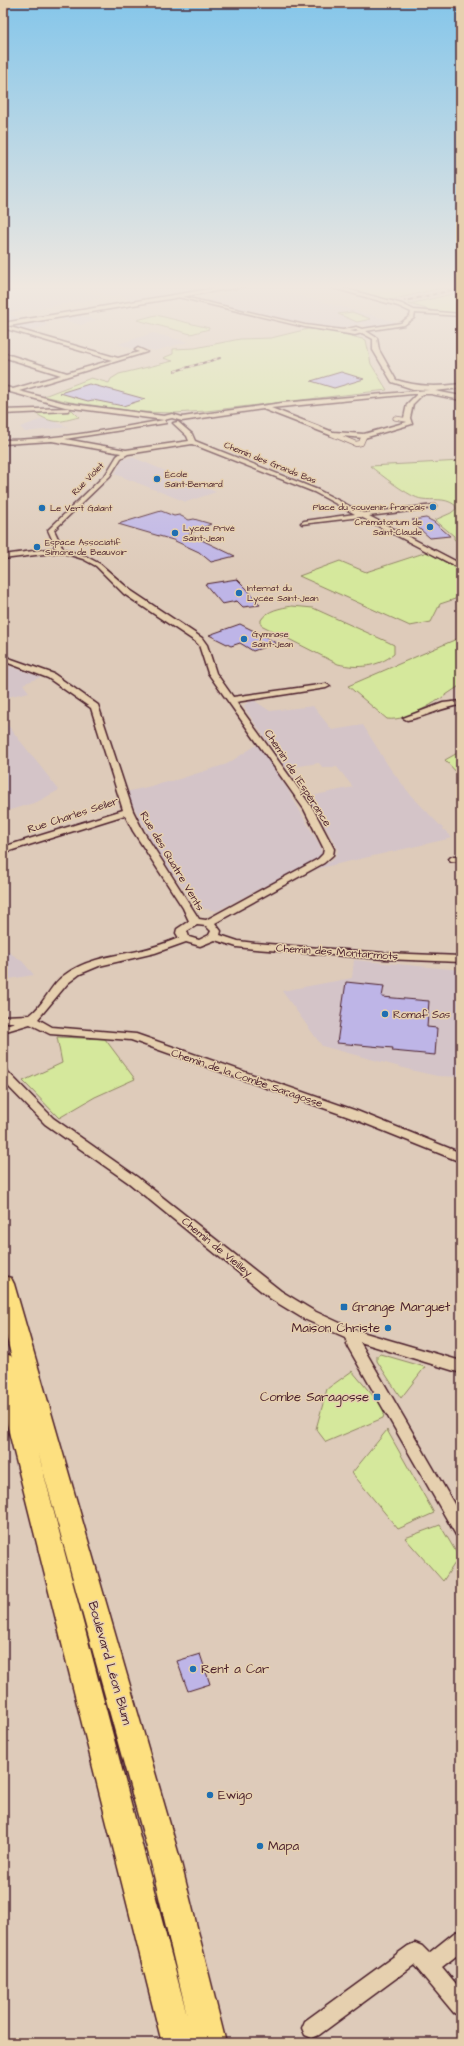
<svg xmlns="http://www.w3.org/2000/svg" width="464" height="2046" viewBox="0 0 464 2046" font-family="'Architects Daughter',sans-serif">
<rect width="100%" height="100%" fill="#decbba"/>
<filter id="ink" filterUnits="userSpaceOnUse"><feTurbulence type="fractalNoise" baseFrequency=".025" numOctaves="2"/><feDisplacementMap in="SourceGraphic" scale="8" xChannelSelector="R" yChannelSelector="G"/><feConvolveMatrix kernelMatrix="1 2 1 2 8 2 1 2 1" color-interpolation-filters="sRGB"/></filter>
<g filter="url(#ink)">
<path fill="#d4c4c8" d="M6 286H77L103 298 8 313 21 320 3 323V287Z
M87 286H230L134 302 120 295 110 297Z
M259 286H265L397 322 368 328 361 324 337 329 307 324 233 308 229 304 219 305 207 302 214 297 227 295 221 292Z
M77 315 97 320 81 325 56 318Z
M43 320 47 326 19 333 8 330 3 331V327Z
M153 333 188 342 154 351 142 348 134 349 118 344Z
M45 418 68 427 25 432 20 427Z
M132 457 216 492 186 502 115 474 123 459Z
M3 664 41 677 23 684 29 692 3 698Z
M252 699 270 711 313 706 332 730 363 725 389 767 410 794 452 838 320 868 310 872 333 860 338 851 336 845 307 797 353 787 337 767 323 768 319 763 286 768 243 706Z
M3 719 59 790 37 802 3 812Z
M258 744 288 790 320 846 322 856 217 911 197 907 157 852 126 792 176 780 227 764Z
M3 948 22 961 34 975 3 980Z
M354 960 461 970V1077L437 1076 415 1071 322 1046 282 991 352 978Z"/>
<path fill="#d5e89c" stroke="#908464" d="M337 286H450L391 300Z
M461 292V314L434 311 409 304Z
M352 312 371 319 357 322 338 314Z
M156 315 209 328V329L191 334 137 320Z
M308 329 336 332 366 340 371 364 387 390 206 411 174 413 141 412 70 402 44 396 91 378 109 383 111 379 119 374 173 361 163 358 173 354V349L195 348 240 339 271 338Z
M72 410 79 417C59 422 54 425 35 413Z
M461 461V546L454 539V536L435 520 451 513 456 509 455 505C444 497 434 501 422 499 410 498 380 474 370 466Z
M427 552 461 571V597L440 604 431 622 410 626 299 576 340 561 366 572Z
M292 606 313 608 388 642 394 645V654C378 667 358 669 338 664L261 625V620C267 610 281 608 292 606Z
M459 638 461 640V685C442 697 410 722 387 719L348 686Z
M461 751V777L445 760Z
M57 1037 105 1039 135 1079 95 1097 59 1118 23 1081 62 1063Z
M380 1354 425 1367 401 1398 377 1361V1356Z
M352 1371 385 1410 383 1418 326 1442 316 1429 327 1389Z
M387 1430 434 1513 398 1529 352 1473Z
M440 1525 459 1557 443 1581 405 1538Z"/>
<path fill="#beb5e7" stroke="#4a1f2b" d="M341 372 364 379 334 388 311 381Z
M89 384 116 391 145 399 123 406 93 400 88 401 60 393Z
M161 511 174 516 179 515 189 520 194 519 211 524 189 534 235 556 211 562 199 552 173 540 118 524Z
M426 518 434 522 450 536 430 538 413 523 415 522 412 520Z
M237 579 247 589 260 605 243 607 237 601 222 604 205 584Z
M240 624 264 636 276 643 253 651 240 643 231 646 209 635Z
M346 982 384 986 382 997 429 1001 427 1027 437 1028 435 1055 392 1051 393 1048 337 1043Z
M200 1654 210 1684 188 1691 177 1661Z"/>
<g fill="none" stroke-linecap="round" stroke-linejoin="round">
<g stroke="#4a1f2b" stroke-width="5">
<path id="pedestrian-far1" d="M395 418 407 420"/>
</g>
<g stroke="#4a1f2b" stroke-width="6">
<path id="pedestrian" d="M332 434 356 444 361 443 364 436"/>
</g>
<g stroke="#4a1f2b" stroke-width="3">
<path id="minor" d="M326 286H335L402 304 414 310 461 314V316L415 313 414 318 404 325 366 331 377 338 379 350 396 380C420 387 436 387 461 384V388L435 391 461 396V400L431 394H423L413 404 410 418 412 424 364 438 330 435 263 409 182 421 172 418 164 420 65 407 3 390V386L13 389 61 375 3 357V353L67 373 112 360 3 328V325L118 358 139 352 135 350 138 348 147 352 19 391 65 403 164 416 172 414 182 417 282 403 429 390 413 389 392 382 373 350V339L362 333 355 335 305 327 178 297 180 296 305 325 343 330 356 327 362 329 401 323 410 316 411 312 398 306ZM356 330 359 331 355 332 350 331ZM412 394H417L407 404 404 418 407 422 364 434 333 432 271 408Z
M70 408 68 411 3 414V410Z
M164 420 166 423 65 439 126 450 189 441 187 436 173 423 178 422 192 434 195 441 318 490 363 513 435 505 436 506 433 508 369 516 461 564V569L459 568 361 517 302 524 301 523 304 521 355 514 314 492 192 444 128 454 121 458 110 476 54 530 63 549 87 557 100 564 130 590 202 638 207 645 216 673 233 697 326 684 330 686 326 688 236 702 313 809 334 849 333 855 324 863 215 923 221 931 220 935 238 941 255 943 384 953 461 956V962L384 959 255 949 237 947 215 940 200 946 186 942 155 953 99 966 80 974 68 983 38 1019 52 1027 136 1034 357 1111 461 1153V1162L349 1117 131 1040 50 1034 30 1024 3 1032V1026L15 1022H3V1016L30 1015C45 1004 50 984 66 974 87 959 113 956 138 951 152 948 166 943 179 938L176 933 177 929 189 921 183 908 133 831 125 815 3 853V847L123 810 91 708 48 678 3 661V656L54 674 98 705 133 811 143 831 199 919 206 920 318 859 323 854 324 849 304 809 208 673 199 645 196 642 124 594 96 566 83 559 60 552 3 559V555L56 548 48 530 106 474 117 456 121 453 52 441 3 444V440C57 440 111 429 164 420ZM197 925 206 926 211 931 209 935 199 940 189 937 187 931Z
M461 701V705C442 707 426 717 407 720L403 718 443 703Z
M454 856H461V862L451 861 449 859 451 857Z
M3 1070 7 1071 53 1118 137 1177 281 1291 314 1311 355 1330 461 1361V1373L360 1342 461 1516V1537L456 1535 348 1347 345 1337 304 1319 271 1299 129 1183 45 1124 3 1081Z
M461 1930V1952L442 1967 461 1990V2016L454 2013 414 1965 319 2035 312 2038 305 2035 302 2028 305 2021 408 1946 415 1943 422 1946 429 1953 454 1933Z"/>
</g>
<g stroke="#4a1f2b" stroke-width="3">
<path id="secondary" d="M228 286H246L3 327V323Z"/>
</g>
<g stroke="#4a1f2b" stroke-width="3">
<path id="primary" d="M3 1276 11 1278 14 1284 180 1859 226 2043H162L3 1408V1353L11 1356 12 1358 3 1324ZM38 1452 150 1859 187 2015Z"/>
</g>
<use href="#pedestrian-far1" stroke="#e6d0af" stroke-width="3.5"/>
<use href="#pedestrian" stroke="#e6d0af" stroke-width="4.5"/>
<use href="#minor" fill="#e6d0af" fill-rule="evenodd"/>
<use href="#secondary" fill="#e6d0af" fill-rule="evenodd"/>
<use href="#primary" fill="#fde080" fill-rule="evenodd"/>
<g stroke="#4a1f2b" stroke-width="2">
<path id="rail" d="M405 301 461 288
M175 371 220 358"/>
</g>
<use href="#rail" stroke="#e6d0af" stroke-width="1.5" stroke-dasharray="4" stroke-linecap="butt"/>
</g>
</g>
<linearGradient id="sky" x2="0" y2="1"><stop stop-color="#85c6ea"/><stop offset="0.5" stop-color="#f0e8e0"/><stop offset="1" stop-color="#f0e8e0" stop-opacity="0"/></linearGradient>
<rect width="464" height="573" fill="url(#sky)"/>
<g fill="#1f6fb2" stroke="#e6d0af" stroke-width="1.5">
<circle cx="157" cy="479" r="4"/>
<circle cx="433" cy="507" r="4"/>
<circle cx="42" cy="508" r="4"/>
<circle cx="430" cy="527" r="4"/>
<circle cx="175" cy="533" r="4"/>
<circle cx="37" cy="547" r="4"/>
<circle cx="239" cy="593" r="4"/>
<circle cx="244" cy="639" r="4"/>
<circle cx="385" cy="1014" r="4"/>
<rect x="340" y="1303" width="8" height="8" rx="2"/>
<circle cx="388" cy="1328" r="4"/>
<rect x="373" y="1393" width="8" height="8" rx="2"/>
<circle cx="193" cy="1669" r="4"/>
<circle cx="210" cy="1795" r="4"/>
<circle cx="260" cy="1846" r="4"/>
</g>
<g text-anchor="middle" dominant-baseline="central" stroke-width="3" stroke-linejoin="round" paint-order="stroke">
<g font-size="9" fill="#4a1f2b" stroke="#e6d0af">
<text transform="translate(270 463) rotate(22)">Chemin des Grands Bas</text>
<text transform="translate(88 479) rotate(-46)">Rue Violet</text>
</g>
<g font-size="9" fill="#4a1f2b" stroke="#e6d0af" text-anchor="start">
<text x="165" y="474">École<tspan x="165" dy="10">Saint-Bernard</tspan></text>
<text x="425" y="507" text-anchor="end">Place du souvenir français</text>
<text x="50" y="508">Le Vert Galant</text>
<text x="422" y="522" text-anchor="end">Crématorium de<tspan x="422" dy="10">Saint-Claude</tspan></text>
<text x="183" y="528">Lycée Privé<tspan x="183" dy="10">Saint-Jean</tspan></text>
<text x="45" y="542">Espace Associatif<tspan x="45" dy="10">Simone de Beauvoir</tspan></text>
<text x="247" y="588">Internat du<tspan x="247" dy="10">Lycée Saint-Jean</tspan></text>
<text x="252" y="634">Gymnase<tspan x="252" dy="10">Saint-Jean</tspan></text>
</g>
<g font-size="11" fill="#4a1f2b" stroke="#e6d0af">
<text transform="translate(298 778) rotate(57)">Chemin de l'Espérance</text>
<text transform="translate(73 815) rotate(-18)">Rue Charles Seiler</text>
<text transform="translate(172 861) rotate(59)">Rue des Quatre Vents</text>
<text transform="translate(337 952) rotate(4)">Chemin des Montarmots</text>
<text transform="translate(247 1078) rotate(19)">Chemin de la Combe Saragosse</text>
<text transform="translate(217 1247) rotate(39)">Chemin de Vieilley</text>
</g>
<g font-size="11" fill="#4a1f2b" stroke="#e6d0af" text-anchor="start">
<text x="393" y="1014">Romaf Sas</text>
</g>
<g font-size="13" fill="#4a1f2b" stroke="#e6d0af" text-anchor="start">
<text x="352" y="1307">Grange Marguet</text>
<text x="380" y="1328" text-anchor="end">Maison Christe</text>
<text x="369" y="1397" text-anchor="end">Combe Saragosse</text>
<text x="201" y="1669">Rent a Car</text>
<text x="218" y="1795">Ewigo</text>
<text x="268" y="1846">Mapa</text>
</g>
<g font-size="13" fill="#4a1f2b" stroke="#e6d0af">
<text transform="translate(110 1663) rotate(74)">Boulevard Léon Blum</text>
</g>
</g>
<rect width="464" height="2046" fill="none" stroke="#e6d0af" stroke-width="16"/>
<rect x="8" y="8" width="448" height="2030" fill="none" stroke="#4a1f2b" stroke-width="1.5" filter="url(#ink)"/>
</svg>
